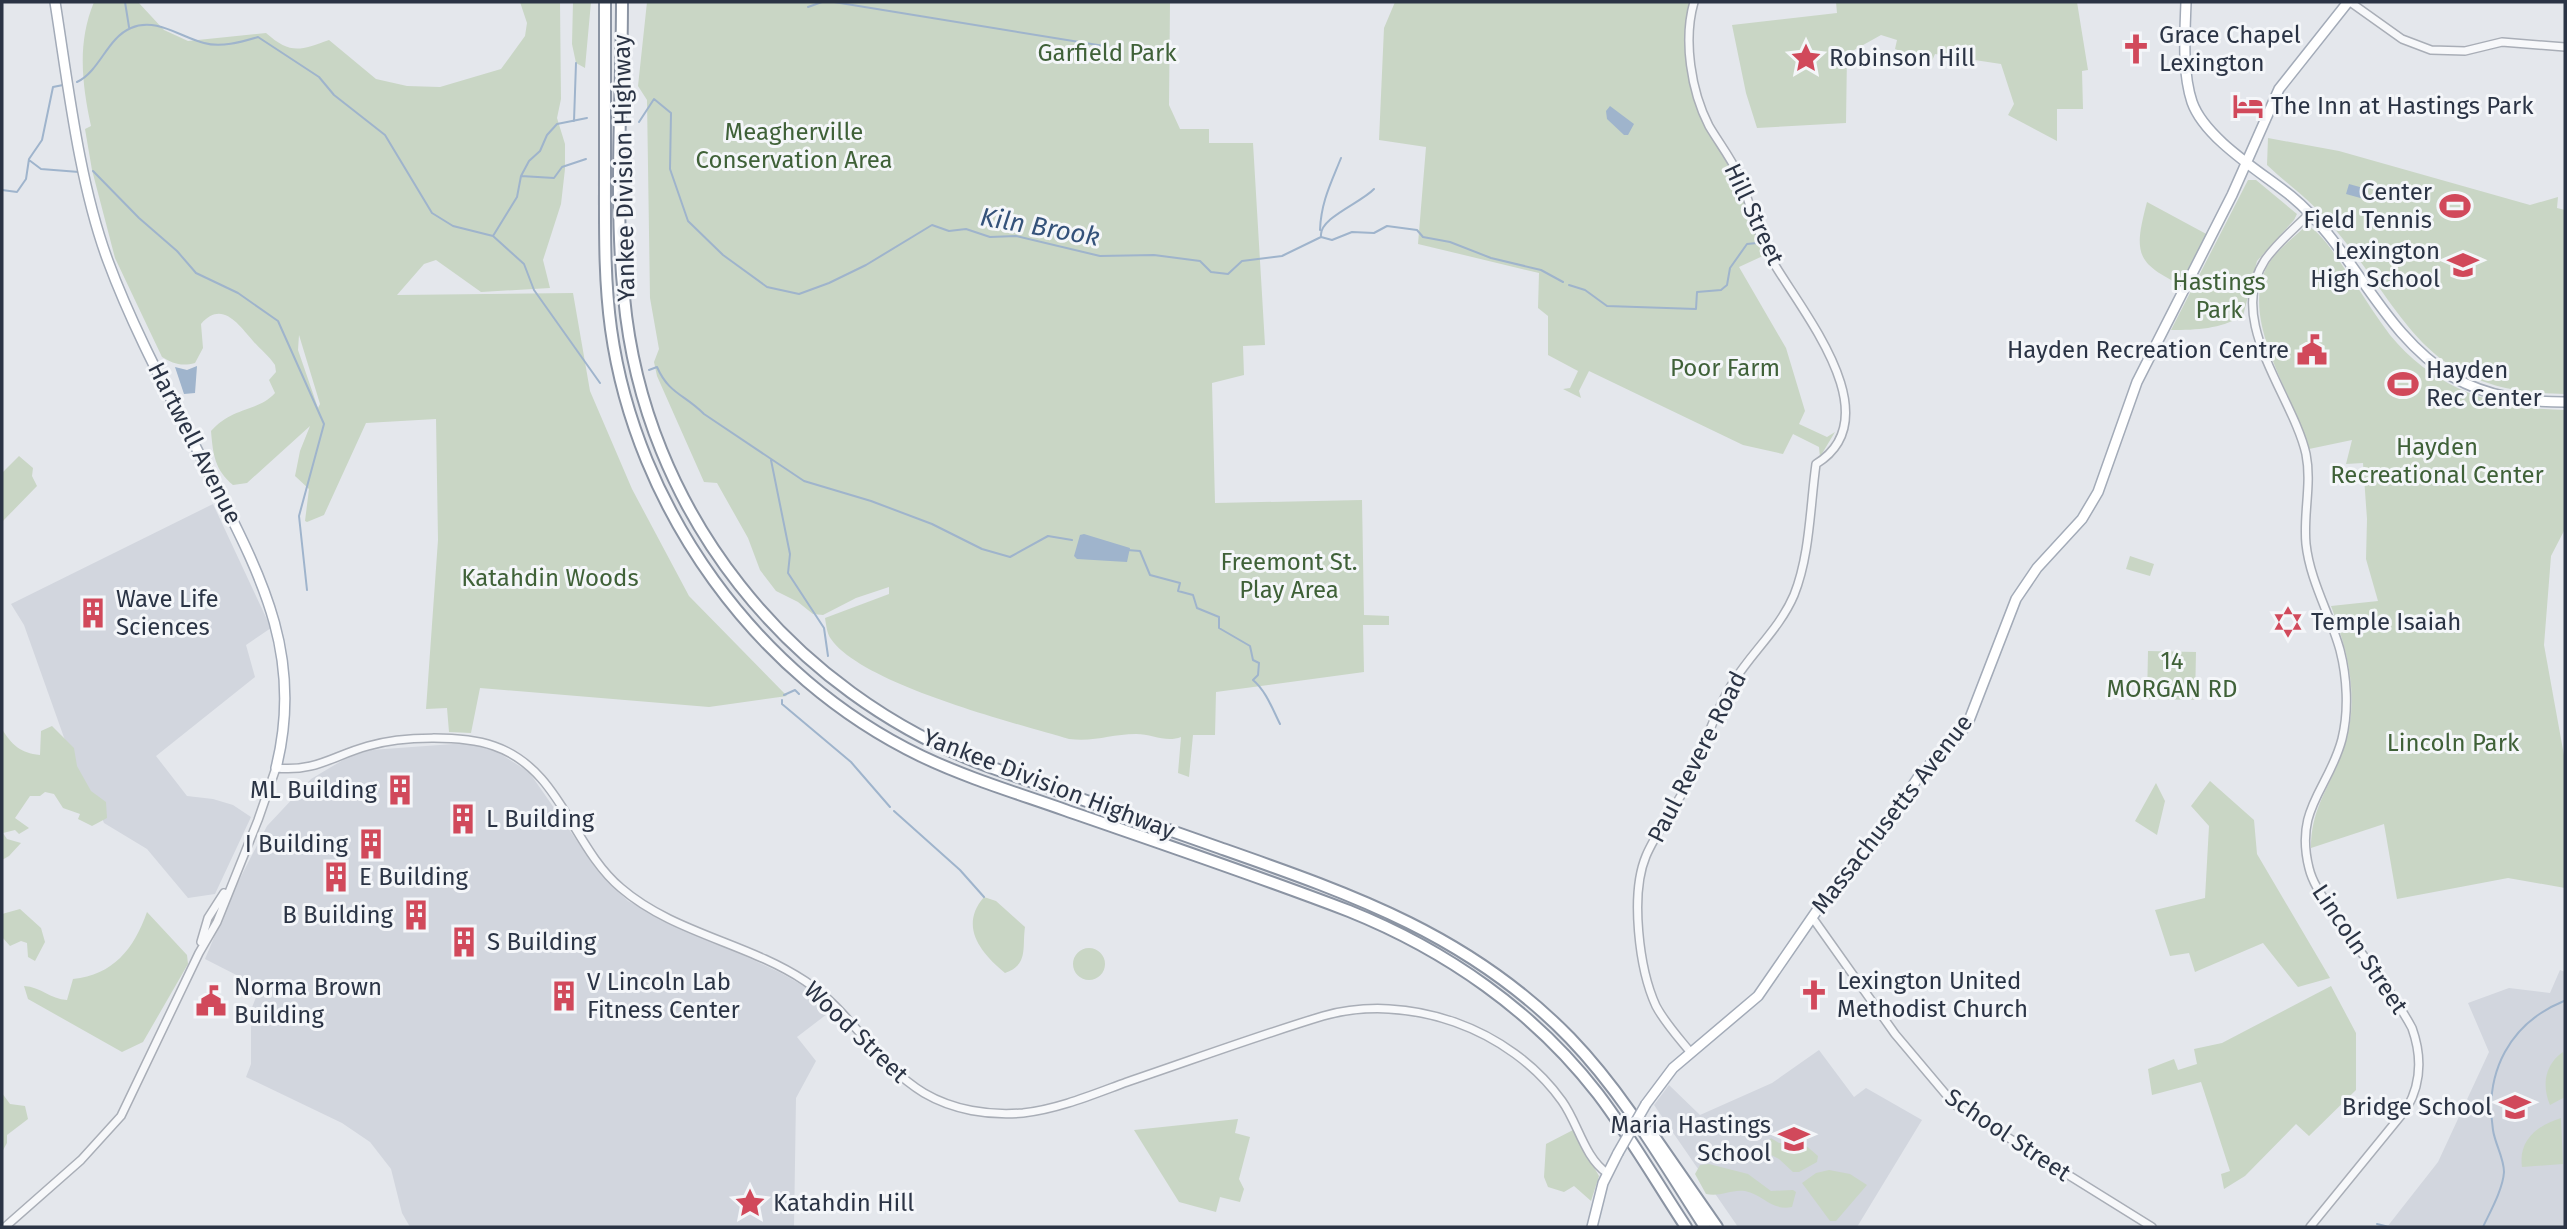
<svg xmlns="http://www.w3.org/2000/svg" width="2567" height="1229" viewBox="0 0 2567 1229" font-family="'Fira Sans',sans-serif">
<rect width="100%" height="100%" fill="#e4e7ec"/>
<path fill="#d2d6de" d="M213 504 271 628 246 645 255 677 156 756 187 796 213 799 233 805 251 817 215 894 188 898 147 849 104 823 95 800 88 805 24 625 11 604Z
M467 743 496 751 529 772 598 871 628 901 781 973 809 989 831 1011 797 1037 816 1061 796 1098 794 1227H410L402 1213 391 1169 370 1142 342 1123 246 1077 251 1064V1010L260 987 205 959 233 892 267 826 311 779 348 757 371 750Z
M2560 970 2565 972V1227H2387L2438 1162 2489 1052 2468 1003 2509 988 2550 993Z
M1819 1050 1854 1097 1866 1088 1922 1120 1857 1227H1738L1654 1105 1669 1085 1700 1115 1772 1083Z"/>
<path fill="#c9d6c5" fill-rule="evenodd" d="M94 2H138L164 30 188 41 266 33C290 54 299 51 329 40L376 79 407 86 440 87 501 69 525 36 527 23 520 2H560L561 99 557 118 565 144V169L561 204 543 260 550 288 481 292 436 260 424 264 397 295 573 293 590 391 632 489 689 596 787 696 709 707 480 688 471 733 449 732 447 708 426 709 438 540 436 419 366 423 324 515 307 522 305 521 309 489 295 476 300 451 310 426 247 483 233 485C215 470 213 455 211 431 233 406 258 412 275 393L269 380 276 372 275 365C268 355 260 349 253 341 238 324 222 300 201 324L203 348 195 363C181 367 172 363 162 357L115 258 92 170 85 129 91 126C82 84 77 43 94 2ZM299 335 320 404 318 408 298 350Z
M573 2H591L585 68 576 63 572 44Z
M647 2H1170L1169 105 1180 129H1209V143H1253L1265 345 1243 346 1244 375 1212 383 1215 503 1362 500 1364 615 1389 616V625H1363L1364 672 1216 692 1215 735H1193L1189 777 1178 773 1181 737C1166 743 1152 734 1136 734 1111 734 1096 742 1069 739 1014 723 862 684 831 639 827 634 826 624 825 618L889 594V587L856 598 823 615 813 614 798 602 776 591 760 570 748 538 717 483 704 482 657 376 654 362 659 349 650 298 647 100 638 86Z
M1395 2H1691L1686 31 1693 83 1711 134 1735 178 1765 255 1739 267 1786 348 1805 411 1799 424 1827 437 1835 432 1820 457 1819 447 1793 434 1783 454 1743 445 1589 371 1579 391 1581 398 1563 389 1570 388 1578 371 1548 355V316L1538 308 1539 273 1418 244 1426 147 1379 140 1384 28Z
M1836 2H2077L2088 70 2082 71 2083 109H2057V141L2008 115 2014 104 2001 64 1935 54 1931 63 1895 49 1897 40 1881 35 1847 54 1846 123 1757 128 1746 93 1732 25 1837 13Z
M2268 138 2339 151 2530 205 2558 197 2557 208 2565 210V394C2417 392 2410 314 2327 220 2309 199 2287 184 2267 165Z
M2248 180H2256L2297 214 2294 220 2257 261 2243 316C2219 329 2198 330 2171 330Z
M2147 202 2210 236 2185 287C2136 263 2133 255 2147 202Z
M2307 225C2326 236 2340 264 2354 282 2366 300 2377 318 2390 335 2435 390 2497 409 2565 410V529L2551 556 2544 645 2565 761V888L2508 878 2397 899 2384 824 2311 848C2311 808 2329 789 2342 753 2361 703 2349 654 2331 606L2378 601 2366 559 2367 519 2363 463 2346 464 2352 440 2309 449C2295 398 2243 327 2264 273 2271 254 2292 239 2307 225Z
M19 456 33 468 32 476 37 486 2 522V473Z
M2130 556 2154 564 2150 576 2126 569Z
M2148 651 2196 652 2195 700 2147 699Z
M52 726 74 748 77 766 91 791 106 802 107 818 92 826 78 819 80 814 63 808 54 794 45 792 40 796H30L15 818 29 828 19 834 15 830 3 833 7 839 21 843 9 856 2 860V729C12 745 20 753 40 755L41 731Z
M2210 781 2254 820 2257 854 2330 978 2298 987 2263 943 2195 972 2189 953 2170 956 2155 910 2205 898 2209 826 2191 806Z
M2156 783 2165 801 2157 835 2135 821Z
M984 897 996 901 1025 927C1022 947 1029 965 1005 973 980 952 959 926 984 897Z
M20 909 41 928 45 942 35 961 28 957 27 943 21 941 10 946 2 937V914Z
M147 912 187 955 188 964 143 1042 122 1052 28 999 24 986C41 987 50 999 67 1000L73 979C113 975 134 949 147 912Z
M1073 964a16 16 0 1 1 32 0a16 16 0 1 1-32 0Z
M2331 986 2356 1033V1090L2309 1136 2296 1124 2245 1176 2224 1189 2221 1174 2230 1171 2201 1082 2152 1095 2148 1069 2174 1059 2178 1070 2197 1064 2194 1049 2222 1043Z
M2563 1052 2565 1097 2550 1105C2542 1086 2544 1065 2563 1052Z
M2 1093 10 1104 25 1106 28 1119 7 1135V1143L2 1152Z
M2561 1118 2563 1164 2522 1167C2518 1140 2538 1125 2561 1118Z
M1238 1119 1235 1133 1250 1137 1239 1179 1244 1189 1240 1202 1220 1197 1216 1212 1179 1202 1134 1130Z
M1573 1130 1599 1176 1591 1201 1574 1186 1564 1192 1548 1187 1544 1177 1546 1144Z
M1771 1138 1779 1143H1803L1818 1156 1817 1162 1799 1172H1793L1779 1159 1763 1151Z
M1709 1164 1748 1174 1771 1191 1793 1190 1796 1192 1792 1207C1771 1211 1764 1195 1745 1191 1731 1189 1721 1197 1706 1194L1695 1174 1700 1165Z
M1829 1170 1850 1174 1867 1185 1836 1221H1830L1802 1183 1816 1173Z"/>
<path fill="#9fb4cc" d="M1610 106 1634 124 1628 135H1624L1607 119 1606 111Z
M2349 184 2367 189 2364 199 2346 194Z
M197 366 195 393 184 394 175 367 187 370Z
M1084 534 1130 548 1127 562 1077 559 1074 556 1080 535Z"/>
<g fill="none" stroke-linecap="round" stroke-linejoin="round">
<path stroke="#9fb4cc" stroke-width="2" d="M125 2 129 27
M834 2 1104 46
M808 7 822 2
M77 82C100 71 107 38 131 28 156 17 180 37 204 43 221 48 241 42 258 37L319 77 334 95 385 135 432 213 453 226 493 236 517 197 521 176 529 161 540 151 547 135 557 124 587 118
M574 121 576 63
M639 122 654 99 671 113 670 169 688 221 723 255 767 287 799 294 829 283 866 265 932 225 949 231 966 229 990 237 1016 236 1100 256 1154 255 1200 261 1211 272 1228 274 1242 261 1282 256 1321 237 1332 240 1352 232 1374 233 1387 226 1417 230 1423 237 1450 242 1491 258 1541 270 1563 282
M29 160 41 169 79 172
M93 171 139 218 177 251 196 273 238 293 278 321 324 424 299 516 307 590
M521 176 554 178 562 167 586 159
M2 190 17 192 26 179 29 159 42 140 53 87 63 85
M1320 230C1321 202 1331 183 1341 158
M493 236 524 264 534 290 600 383
M1321 236C1319 218 1361 203 1374 189
M1569 285 1585 290 1607 306 1696 309 1697 292 1721 290 1727 285 1730 268 1747 244 1757 243
M649 370 657 367C669 394 684 394 704 414L804 481 871 501 932 524 982 549 1010 557 1048 536 1072 540
M771 460 790 554 788 573 824 628 828 656
M1127 550 1140 551 1150 575 1180 583 1178 591 1193 595 1197 608 1219 617V628L1250 646 1253 660 1259 663 1258 675 1253 680C1266 691 1272 708 1280 724
M784 695 795 690 799 694
M782 700V704L851 762 890 807
M894 811 960 870 984 897
M2377 1224 2389 1227
M2483 1227C2490 1212 2503 1189 2504 1172 2504 1158 2495 1144 2493 1130 2484 1072 2510 1023 2564 1001"/>
<g stroke="#a9aeb7" stroke-width="10">
<path id="minor" d="M2350 2 2402 39 2431 50 2465 51 2502 42 2565 47
M2309 214C2294 229 2277 243 2265 260 2225 321 2293 396 2306 454 2312 484 2303 514 2306 544 2310 581 2330 614 2340 650 2347 677 2349 711 2342 739 2329 789 2294 808 2309 868 2313 885 2325 900 2334 914 2359 952 2390 987 2412 1028 2422 1056 2422 1082 2407 1108L2310 1227
M1812 917 1895 1034 1954 1104 2152 1227
M201 942 208 918 224 893
M1691 1053C1679 1038 1665 1023 1656 1006 1639 969 1630 894 1646 856 1657 830 1676 808 1688 782 1704 749 1714 712 1734 681 1753 651 1780 628 1794 595 1810 555 1810 507 1816 464 1894 416 1796 305 1769 255 1756 230 1750 202 1739 176 1731 158 1719 143 1709 126 1691 91 1683 40 1694 2
M5 1227 81 1160 121 1116 199 953 217 922 258 820 276 768C316 772 332 756 368 746 402 736 462 735 494 746 561 769 572 847 621 888 673 933 748 943 805 981 851 1011 876 1064 924 1093 953 1110 989 1116 1023 1113 1059 1109 1094 1094 1127 1082 1192 1060 1257 1036 1323 1016 1408 992 1510 1028 1562 1101 1578 1123 1584 1157 1607 1173"/>
</g>
<g stroke="#a3abb8" stroke-width="12">
<path id="major" d="M55 2C68 84 79 183 108 261 136 337 177 409 213 481 262 578 304 657 276 768
M2186 2C2185 33 2182 72 2192 102 2205 139 2261 172 2291 196 2354 248 2381 334 2453 377 2488 397 2526 402 2565 402
M1646 1104 1673 1068 1758 996 1820 906 1874 844 1921 773 1953 742 1968 723 2016 599 2037 568 2082 519 2098 492 2137 382 2232 195 2279 89 2348 2
M1592 1227 1603 1183 1618 1153"/>
</g>
<g stroke="#8b94a3" stroke-width="14">
<path id="highway" d="M605 2C605 60 605 118 605 176 605 227 604 278 611 329 636 509 757 677 921 756 967 778 1017 793 1065 810 1160 843 1255 875 1349 911 1446 950 1534 1011 1598 1094 1630 1136 1657 1183 1686 1227
M622 2C622 100 614 200 624 297 644 512 790 693 990 767 1067 794 1143 821 1220 848 1351 894 1470 935 1570 1038 1624 1094 1663 1162 1705 1227
M1651 1132 1717 1227"/>
</g>
<use href="#minor" stroke="#f7f8fa" stroke-width="7"/>
<use href="#major" stroke="#fff" stroke-width="9"/>
<use href="#highway" stroke="#fff" stroke-width="10"/>
<g stroke="#a3abb8" stroke-width="12" stroke-linecap="butt">
<path id="major-bridge" d="M1618 1153 1646 1104"/>
</g>
<use href="#major-bridge" stroke="#fff" stroke-width="9"/>
</g>
<defs>
<g id="church-bare" transform="scale(2.415)"><path d="M-1.2-6h2.4v3.5h3.3v2.4h-3.3V6h-2.4V-.1h-3.3v-2.4h3.3Z" fill="#d1495b" stroke="#f4f6f9" stroke-width="2.5" paint-order="stroke"/></g>
<g id="sight-bare" transform="scale(2.415)"><path d="M0-6L1.8-2.2L6-1.7L2.9 1.2L3.7 5.4L0 3.3L-3.7 5.4L-2.9 1.2L-6-1.7L-1.8-2.2Z" fill="#d1495b" stroke="#f4f6f9" stroke-width="2.5" paint-order="stroke"/></g>
<g id="hotel-bare" transform="scale(2.415)"><path d="M-6-4.5h1.5V1H6V5H4.5V3h-9V5H-6ZM-4 0a1.8 1.8 0 1 1 3.6 0ZM.5 0V-2.5h3Q6-2.5 6 0Z" fill="#d1495b" stroke="#f4f6f9" stroke-width="2.5" paint-order="stroke"/></g>
<g id="stadium-bare" transform="scale(2.415)"><path d="M0-5a6.5 5 0 1 0 0 10a6.5 5 0 1 0 0-10ZM-3.5-1.8h7v3.6h-7Z" fill="#d1495b" stroke="#f4f6f9" stroke-width="2.5" paint-order="stroke"/></g>
<g id="school-bare" transform="scale(2.415)"><path d="M0-5L7-2L0 1L-7-2ZM-4 1L0 2.5L4 1V4Q0 6-4 4Z" fill="#d1495b" stroke="#f4f6f9" stroke-width="2.5" paint-order="stroke"/></g>
<g id="civic-bare" transform="scale(2.415)"><path d="M-.6-6.5H3V-4.5H.6V-3L4-1V1h2V6H-6V1h2V-1L-.6-3ZM-1.2 2.5V6h2.4V2.5Z" fill="#d1495b" stroke="#f4f6f9" stroke-width="2.5" paint-order="stroke"/></g>
<g id="building-bare" transform="scale(2.415)"><path d="M-4-6H4V6H1V3H-1V6H-4ZM-2.5-4.3h1.7v1.8h-1.7ZM.8-4.3h1.7v1.8H.8ZM-2.5-1h1.7V.8h-1.7ZM.8-1h1.7V.8H.8Z" fill="#d1495b" stroke="#f4f6f9" stroke-width="2.5" paint-order="stroke"/></g>
<g id="synagogue-bare" transform="scale(2.415)"><path d="M0-6.5L5.6 3.2H-5.6ZM0 6.5L5.6-3.2H-5.6Z" fill="#d1495b" stroke="#f4f6f9" stroke-width="2.5" paint-order="stroke"/></g>
</defs>
<g fill-rule="evenodd">
<use href="#church-bare" x="2136" y="49"/>
<use href="#sight-bare" x="1806" y="58"/>
<use href="#hotel-bare" x="2248" y="106"/>
<use href="#stadium-bare" x="2455" y="206"/>
<use href="#school-bare" x="2463" y="265"/>
<use href="#civic-bare" x="2312" y="350"/>
<use href="#stadium-bare" x="2403" y="384"/>
<use href="#building-bare" x="93" y="613"/>
<use href="#synagogue-bare" x="2288" y="622"/>
<use href="#building-bare" x="400" y="790"/>
<use href="#building-bare" x="463" y="819"/>
<use href="#building-bare" x="371" y="844"/>
<use href="#building-bare" x="336" y="877"/>
<use href="#building-bare" x="416" y="915"/>
<use href="#building-bare" x="464" y="942"/>
<use href="#church-bare" x="1814" y="995"/>
<use href="#building-bare" x="564" y="996"/>
<use href="#civic-bare" x="211" y="1001"/>
<use href="#school-bare" x="2515" y="1107"/>
<use href="#school-bare" x="1794" y="1139"/>
<use href="#sight-bare" x="750" y="1203"/>
</g>
<g text-anchor="middle" dominant-baseline="central" stroke-width="6" stroke-linejoin="round" paint-order="stroke">
<g font-size="24" fill="#2b3445" stroke="#f4f6f9" text-anchor="start">
<text x="2159" y="35">Grace Chapel<tspan x="2159" dy="28">Lexington</tspan></text>
<text x="1829" y="58">Robinson Hill</text>
<text x="2271" y="106">The Inn at Hastings Park</text>
<text x="2432" y="192" text-anchor="end">Center<tspan x="2432" dy="28">Field Tennis</tspan></text>
<text x="2440" y="251" text-anchor="end">Lexington<tspan x="2440" dy="28">High School</tspan></text>
<text x="2289" y="350" text-anchor="end">Hayden Recreation Centre</text>
<text x="2426" y="370">Hayden<tspan x="2426" dy="28">Rec Center</tspan></text>
<text x="116" y="599">Wave Life<tspan x="116" dy="28">Sciences</tspan></text>
<text x="2311" y="622">Temple Isaiah</text>
<text x="377" y="790" text-anchor="end">ML Building</text>
<text x="486" y="819">L Building</text>
<text x="348" y="844" text-anchor="end">I Building</text>
<text x="359" y="877">E Building</text>
<text x="393" y="915" text-anchor="end">B Building</text>
<text x="487" y="942">S Building</text>
<text x="1837" y="981">Lexington United<tspan x="1837" dy="28">Methodist Church</tspan></text>
<text x="587" y="982">V Lincoln Lab<tspan x="587" dy="28">Fitness Center</tspan></text>
<text x="234" y="987">Norma Brown<tspan x="234" dy="28">Building</tspan></text>
<text x="2492" y="1107" text-anchor="end">Bridge School</text>
<text x="1771" y="1125" text-anchor="end">Maria Hastings<tspan x="1771" dy="28">School</tspan></text>
<text x="773" y="1203">Katahdin Hill</text>
</g>
<g font-size="24" fill="#3f6138" stroke="#f4f6f9">
<text x="1107" y="53">Garfield Park</text>
<text x="794" y="132">Meagherville<tspan x="794" dy="28">Conservation Area</tspan></text>
<text x="2219" y="282">Hastings<tspan x="2219" dy="28">Park</tspan></text>
<text x="1725" y="368">Poor Farm</text>
<text x="2437" y="447">Hayden<tspan x="2437" dy="28">Recreational Center</tspan></text>
<text x="1289" y="562">Freemont St.<tspan x="1289" dy="28">Play Area</tspan></text>
<text x="550" y="578">Katahdin Woods</text>
<text x="2172" y="661">14<tspan x="2172" dy="28">MORGAN RD</tspan></text>
<text x="2453" y="743">Lincoln Park</text>
</g>
<g font-size="24" fill="#2b3445" stroke="#f4f6f9">
<text transform="translate(624 168) rotate(-91)">Yankee Division Highway</text>
<text transform="translate(1754 214) rotate(65)">Hill Street</text>
<text transform="translate(195 443) rotate(63)">Hartwell Avenue</text>
<text transform="translate(1697 757) rotate(-63)">Paul Revere Road</text>
<text transform="translate(1049 784) rotate(21)">Yankee Division Highway</text>
<text transform="translate(1892 814) rotate(-52)">Massachusetts Avenue</text>
<text transform="translate(2360 949) rotate(56)">Lincoln Street</text>
<text transform="translate(856 1032) rotate(44)">Wood Street</text>
<text transform="translate(2008 1135) rotate(34)">School Street</text>
</g>
<g font-size="26" font-style="italic" fill="#34527a" stroke="#f4f6f9">
<text transform="translate(1040 227) rotate(10)">Kiln Brook</text>
</g>
</g>
<rect width="2567" height="1229" fill="none" stroke="#2b3445" stroke-width="7"/>
</svg>
